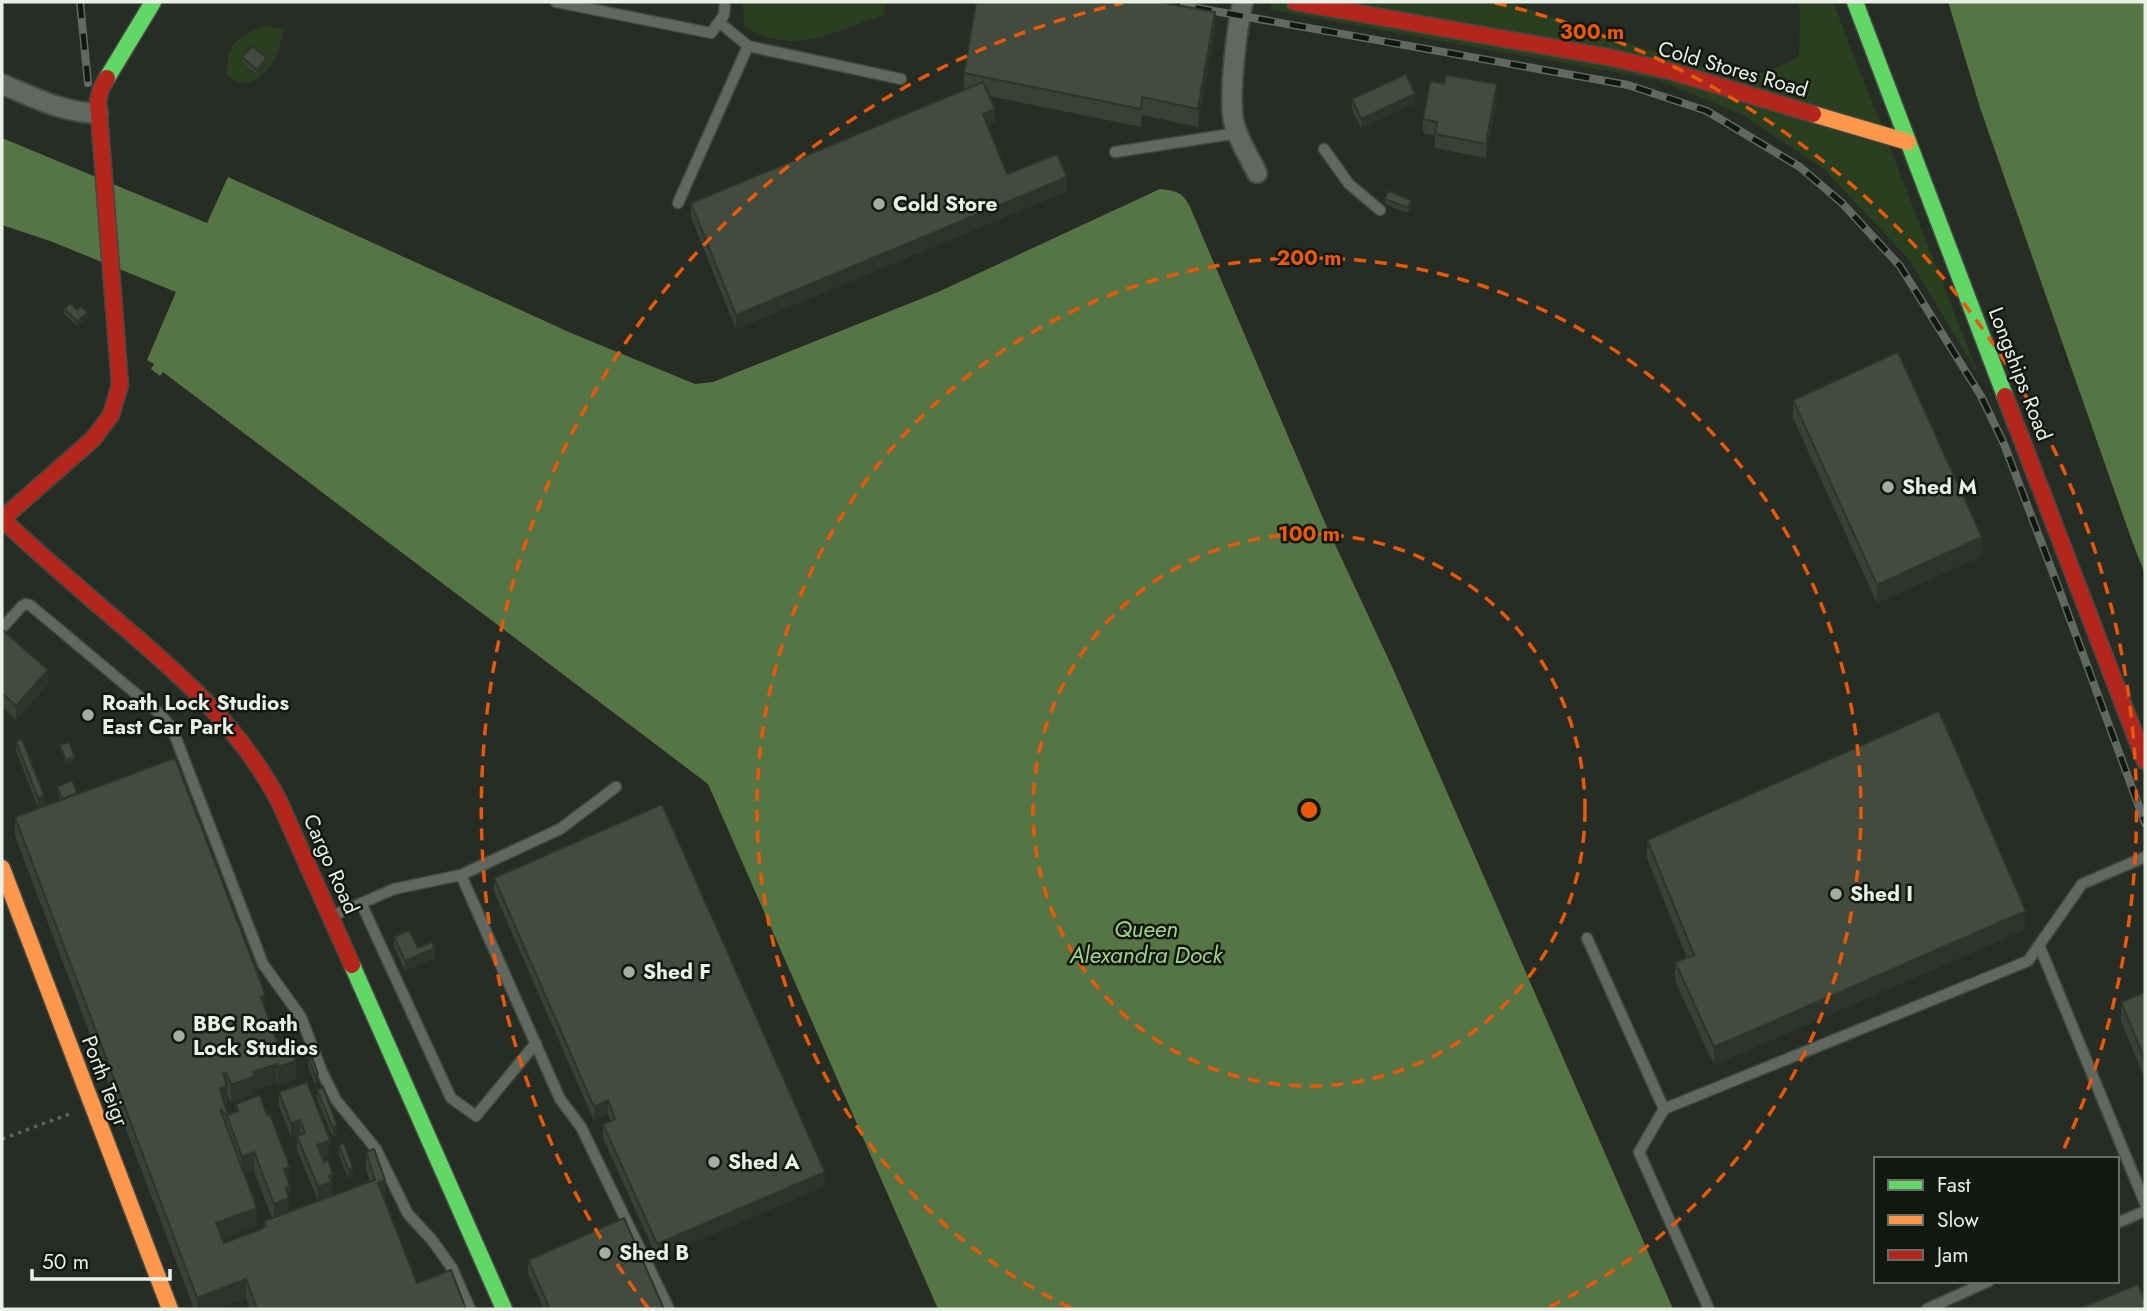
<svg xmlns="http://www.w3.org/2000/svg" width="2147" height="1311" viewBox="0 0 2147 1311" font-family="Jost,sans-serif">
<rect width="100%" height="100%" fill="#272d24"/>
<path fill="#2a3f1f" d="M742 2H886L884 15C835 31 791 58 745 26Z
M1272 2H1508L1608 37 1729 75 1768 72 1799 57 1800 11 1797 2H1833L1979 376 1911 262 1824 169 1743 115 1658 80 1270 10Z
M265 26 284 29C281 37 280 47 276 56 268 76 243 95 226 73 228 66 228 55 231 49 237 38 253 29 265 26Z"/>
<path fill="#557644" d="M1948 2H2145V574L2120 511 1980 108Z
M2 138 207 223 228 177 571 333 695 384 713 382 938 292 1160 189C1176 191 1183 192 1190 207L1326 525 1394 671 1673 1309H938L708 784 163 372 160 376 151 369 154 364 147 360 176 292 50 241 2 225Z"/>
<path fill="#272d24" d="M1944 2H1948L1980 108 2145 578 2142 575 2117 512 1977 109Z"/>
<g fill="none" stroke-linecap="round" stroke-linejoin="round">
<g stroke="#434941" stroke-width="13">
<path id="lane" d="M556 2 711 33 724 15 725 2
M719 22 748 46 901 79
M1324 149 1349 184 1380 210
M1115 152 1238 133
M678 203 748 46
M2 628 22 606 26 604 30 605 159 713 172 728 263 964 301 1017 322 1072 336 1100 376 1149 408 1214 432 1240 452 1268 470 1309
M461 875 560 1099 581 1127 669 1309
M361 903 451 1098 476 1116 536 1043
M332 916 394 889 461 875 560 829 616 787
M1587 938 1664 1109 2028 961 2082 884 2145 857
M2039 945 2145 1203
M1664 1109 1639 1152 1709 1309
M2117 1223 2145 1211
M1927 1309 1989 1281"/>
</g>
<g stroke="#434941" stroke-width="23">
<path id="street" d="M1243 2C1237 26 1228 99 1234 123 1238 140 1250 158 1257 173
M2 84C33 97 63 113 98 113"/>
</g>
<g stroke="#434941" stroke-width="19">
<path id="fast" d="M1855 2 2005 396
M107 78 153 2
M352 965 504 1309"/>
</g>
<g stroke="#434941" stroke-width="19">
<path id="slow" d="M1813 114 1908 142
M2 868 170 1309"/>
</g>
<g stroke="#434941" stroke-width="19">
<path id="jam" d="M1295 2 1608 57 1670 71 1813 114
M2005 396 2145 761
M2 519C41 556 82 591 123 626 184 678 241 729 279 801L352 965
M2 519 93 439 111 415 120 385 98 101 101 89 107 78"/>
</g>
<path stroke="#5f635d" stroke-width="3.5" stroke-dasharray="3.5 5" stroke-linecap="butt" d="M2 1139 72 1113"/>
<use href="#lane" stroke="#626860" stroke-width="10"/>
<use href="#street" stroke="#626860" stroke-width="19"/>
<use href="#fast" stroke="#63d668" stroke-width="16"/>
<use href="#slow" stroke="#ff974d" stroke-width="16"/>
<use href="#jam" stroke="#b3261e" stroke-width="16"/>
<g stroke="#646862" stroke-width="8">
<path id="rail" d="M80 2 88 83
M1164 2 1628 85 1707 111 1800 167 1842 203 1900 266 1981 396 2004 444 2056 581 2145 823"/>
</g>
<use href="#rail" stroke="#121710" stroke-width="5" stroke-dasharray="16" stroke-linecap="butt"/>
</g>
<path fill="#394035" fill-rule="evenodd" d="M1215 30 1198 127 1142 115 1141 127 989 96 995 123 988 126 1007 174 1067 191 736 329 691 217V203L964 90V73Z
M242 57 267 63 257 75 242 62Z
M1444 84 1497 98 1486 158 1435 148V135L1423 133V119Z
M1352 99 1415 103 1361 128 1352 109Z
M1385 199 1411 204 1408 213 1385 204Z
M64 309 77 310 88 318 77 326 64 314Z
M1793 400 1982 556 1877 603 1793 418Z
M2 633 48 684 16 720 2 707Z
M16 741 44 805 38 807 16 751Z
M60 745 75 761 66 764 60 749Z
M57 787 77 794 265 1009 279 1047 296 1076 295 1079 278 1085 277 1082 255 1090V1094L231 1103 227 1095V1104L225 1105 228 1115 236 1112V1104L267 1115 290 1167 289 1212 370 1182 366 1170V1152L417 1283 466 1309H250L246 1298 216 1309H194L15 836V817L60 800 57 791ZM254 1171 272 1218 264 1221V1227L259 1230 224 1243 222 1239 257 1226 244 1174Z
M1647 840 2026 929 1714 1065 1675 981V962L1687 958 1647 858Z
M494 878 825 1186 657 1258 603 1138V1124L611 1121 608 1114 594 1121 494 892Z
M394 937 418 948 435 958 405 971 394 946Z
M2145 992V1079L2121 1021V1002Z
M308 1056 318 1083 315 1084 308 1066Z
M317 1090 337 1135 333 1137 317 1099Z
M279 1092 330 1154 322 1157 333 1188 318 1201 297 1150V1136L301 1134 291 1137 279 1106Z
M339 1145 353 1177 348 1178 339 1155Z
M528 1260 664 1309H544L528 1274Z"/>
<path fill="#2e342b" d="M1215 12V30L1198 127V109Z
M267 58V63L257 75V70Z
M1497 84V98L1486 158V144Z
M1415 94V103L1361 128V119Z
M995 109V123L983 128V114Z
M1067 177V191L736 329V315Z
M88 313V318L77 326V321Z
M1982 537V556L1877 603V585Z
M48 670V684L16 720V706Z
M75 757V761L66 764V760Z
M44 795V805L38 807V798Z
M2026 911V929L1714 1065V1047Z
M435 948V958L405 971V961Z
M265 995V1013L261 997Z
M296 1058V1076L295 1079 278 1085V1067Z
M277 1064V1082L255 1090V1094L231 1103V1085L253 1072Z
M226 1073 227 1104 220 1107V1089L223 1074Z
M318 1074V1083L315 1084V1075Z
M608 1100V1114L594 1121V1107Z
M300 1120V1134L291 1137V1123Z
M337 1125V1135L333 1137V1128Z
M330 1140V1154L317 1159V1145Z
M254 1152V1171L242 1175V1157Z
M290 1167V1186L284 1169Z
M353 1168V1177L348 1178V1169Z
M825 1172V1186L657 1258V1244Z
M333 1174 332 1196 318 1201V1187L329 1176Z
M385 1180V1199L378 1201V1183Z
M290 1186 289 1216 274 1222V1204L286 1188Z
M257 1208V1226L216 1242V1223Z
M246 1279V1298L216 1309H197V1298Z"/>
<path fill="#424b3e" stroke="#2e342b" stroke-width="2" d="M976 2H1159L1215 12 1198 109 1142 97 1141 109 964 73Z
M252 46 267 58 257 70 242 57Z
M1406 74 1415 94 1361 119 1352 99Z
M1446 75 1497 84 1486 144 1435 134 1437 122 1423 119 1430 81 1444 84Z
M983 82 995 109 983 114 1007 174 1057 154 1067 177 736 315 691 203Z
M1388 191 1411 200 1408 208 1385 199Z
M70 303 77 310 81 306 88 313 77 321 64 309Z
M1898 352 1982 537 1877 585 1793 400Z
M4 631 48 670 16 706 2 693V633Z
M1939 711 2026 911 1714 1047 1675 962 1694 955 1647 840Z
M22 739 44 795 38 798 16 741Z
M69 742 75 757 66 760 60 745Z
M175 758 263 988 265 995 261 997 279 1047 290 1043 296 1058 295 1061 278 1067 277 1064 253 1072 255 1076 231 1085 226 1073 223 1074 227 1086 220 1089 228 1115 238 1111 236 1104 260 1095 267 1115 270 1114 290 1167 284 1169 290 1186 286 1188 289 1198 274 1204 254 1152 242 1157 227 1116 220 1109 257 1208 216 1223 224 1243 259 1230 266 1226 264 1221 375 1180 366 1152 374 1149 385 1180 378 1183 417 1283 451 1270 466 1309H257L246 1279 197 1298 15 817Z
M72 780 77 793 62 799 57 787Z
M662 804 825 1172 657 1244 603 1124 615 1119 608 1100 594 1107 494 878Z
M409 930 418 948 432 942 435 948 405 961 394 937Z
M2145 992V1060L2121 1002Z
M311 1055 318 1074 315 1075 308 1056Z
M307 1082 330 1140 317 1145 324 1162 328 1160 333 1174 329 1176 332 1182 318 1187 297 1136 305 1133 300 1120 291 1123 279 1092Z
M323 1087 337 1125 333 1128 317 1090Z
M344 1143 353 1168 348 1169 339 1145Z
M624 1218 664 1309H550L528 1260Z
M2138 1284 2145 1301V1309H2078Z"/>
<g fill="none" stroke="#e8590c" stroke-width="3.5" stroke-dasharray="12 9">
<circle cx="1309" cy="810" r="276"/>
<path d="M1071 1308A552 552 0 1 1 1547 1308"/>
<path d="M648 1308A828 828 0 0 1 1123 3M1495 3A828 828 0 0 1 2062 1153"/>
</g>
<g fill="#a5aca2" stroke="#121710" stroke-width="2.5">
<circle cx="879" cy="204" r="7"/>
<circle cx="1888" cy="487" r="7"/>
<circle cx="88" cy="715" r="7"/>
<circle cx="1836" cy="894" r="7"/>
<circle cx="629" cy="972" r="7"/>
<circle cx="179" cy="1036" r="7"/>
<circle cx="714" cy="1162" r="7"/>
<circle cx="605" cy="1253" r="7"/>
</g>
<g text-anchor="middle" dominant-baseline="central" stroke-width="5" stroke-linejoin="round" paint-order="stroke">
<g font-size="21" fill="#e9f1e6" stroke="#121710">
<text transform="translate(1733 69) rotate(16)">Cold Stores Road</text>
<text transform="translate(2020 374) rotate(69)">Longships Road</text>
<text transform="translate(331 864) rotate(66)">Cargo Road</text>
<text transform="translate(105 1081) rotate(69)">Porth Teigr</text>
</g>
<g font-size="21" font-weight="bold" fill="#e9f1e6" stroke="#121710" text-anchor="start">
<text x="893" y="204">Cold Store</text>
<text x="1902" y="487">Shed M</text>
<text x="102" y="703">Roath Lock Studios<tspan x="102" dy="24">East Car Park</tspan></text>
<text x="1850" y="894">Shed I</text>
<text x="643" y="972">Shed F</text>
<text x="193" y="1024">BBC Roath<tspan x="193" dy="24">Lock Studios</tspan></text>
<text x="728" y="1162">Shed A</text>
<text x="619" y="1253">Shed B</text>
</g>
<g font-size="23" font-style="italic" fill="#a0d384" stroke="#121710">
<text x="1146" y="929">Queen<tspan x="1146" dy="26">Alexandra Dock</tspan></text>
</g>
</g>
<circle cx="1309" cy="810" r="10" fill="#e8590c" stroke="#121710" stroke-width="3.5"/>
<g font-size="21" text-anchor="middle" font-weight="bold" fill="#e8590c" stroke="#121710" stroke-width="5" stroke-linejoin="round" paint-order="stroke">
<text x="1592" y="39">300 m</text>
<text x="1309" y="265">200 m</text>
<text x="1309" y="541">100 m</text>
</g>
<rect width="2147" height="1311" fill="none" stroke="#e9f1e6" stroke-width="7"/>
<rect x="1874" y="1157" width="245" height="126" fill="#121710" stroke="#686e66" stroke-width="2"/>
<rect x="1888" y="1180" width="35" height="10" fill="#63d668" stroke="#686e66" stroke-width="2"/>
<text x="1937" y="1192" font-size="21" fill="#e9f1e6">Fast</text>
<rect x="1888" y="1215" width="35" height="10" fill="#ff974d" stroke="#686e66" stroke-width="2"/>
<text x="1937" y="1227" font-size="21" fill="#e9f1e6">Slow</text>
<rect x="1888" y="1250" width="35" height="10" fill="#b3261e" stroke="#686e66" stroke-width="2"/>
<text x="1937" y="1262" font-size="21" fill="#e9f1e6">Jam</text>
<path d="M32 1269v10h138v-10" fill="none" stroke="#e9f1e6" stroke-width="3.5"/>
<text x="42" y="1269" font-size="21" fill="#e9f1e6" stroke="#121710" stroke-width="5" paint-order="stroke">50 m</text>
</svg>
